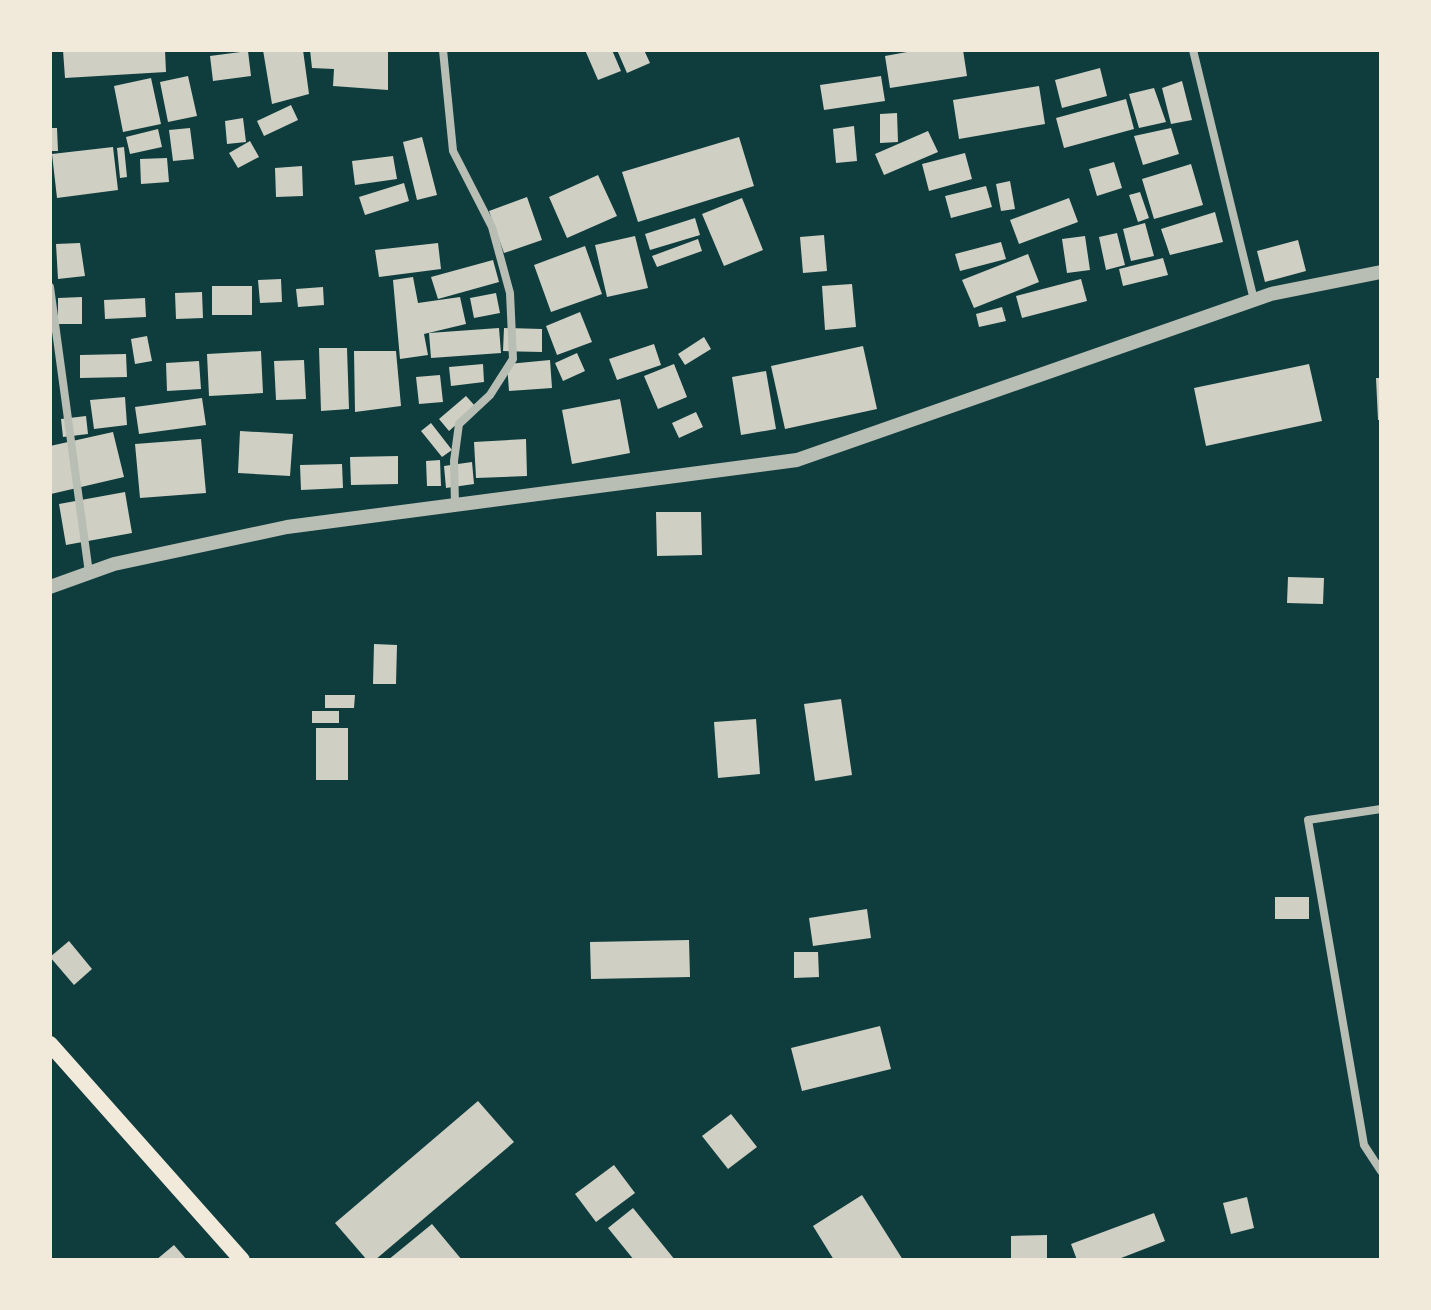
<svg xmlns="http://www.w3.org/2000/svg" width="1431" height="1310" viewBox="0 0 1431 1310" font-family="Karla,sans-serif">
<rect width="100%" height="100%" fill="#0f3d3e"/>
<path fill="#cfcfc3" d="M63 50H165L166 72 65 78Z
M263 50H303L309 94 272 104Z
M310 50H388V90L333 86 334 69 312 68Z
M585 50H612L621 71 598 80Z
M617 50H644L650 63 627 73Z
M918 50H963L967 76 890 88 885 56Z
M248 51 251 76 213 81 210 56Z
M1100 68 1107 96 1062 108 1055 80Z
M188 76 197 116 168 122 160 82Z
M881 76 885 101 824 110 820 85Z
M151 78 161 124 123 132 114 86Z
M1182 81 1192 120 1171 124 1162 88Z
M1039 86 1045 124 959 139 953 100Z
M1154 88 1166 122 1139 128 1129 94Z
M1126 99 1134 129 1064 148 1056 118Z
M291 105 298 120 264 136 257 121Z
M897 113 898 142 880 143V114Z
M243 118 246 142 227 144 225 121Z
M854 126 857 161 836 163 833 129Z
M50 128H57L58 151H50Z
M190 128 194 159 173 161 169 130Z
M1171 128 1179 154 1143 165 1134 136Z
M158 129 162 147 130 154 126 137Z
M928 131 938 152 884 175 875 154Z
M422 137 437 195 417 200 403 142Z
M739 137 754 186 638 222 622 172Z
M250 141 259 157 238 168 229 153Z
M113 147 118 190 57 198 52 154Z
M124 147 127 177 120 178 117 148Z
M965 153 972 179 929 191 922 164Z
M393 156 397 179 355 185 352 161Z
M167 158 169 182 141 184 140 159Z
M1114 162 1122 188 1097 196 1089 169Z
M1191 164 1203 205 1154 219 1142 179Z
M302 166 303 196 276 197 275 168Z
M598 175 617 216 567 238 549 197Z
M1010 181 1015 209 1001 211 996 184Z
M404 183 409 201 365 215 359 197Z
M986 186 992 207 951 218 945 196Z
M1140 192 1149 218 1138 222 1129 195Z
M527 197 542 240 504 253 489 211Z
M742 198 763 250 724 266 702 214Z
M1069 198 1078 222 1019 244 1010 220Z
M1215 212 1223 242 1170 255 1161 229Z
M695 218 700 235 650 250 645 234Z
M1145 223 1154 256 1131 261 1123 229Z
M1117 233 1125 265 1106 270 1099 237Z
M824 235 827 271 803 273 800 237Z
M635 236 648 288 607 297 595 245Z
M1085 236 1090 270 1067 273 1062 239Z
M698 239 702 251 657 267 652 256Z
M1298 240 1306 271 1265 282 1257 251Z
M1001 242 1006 259 960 271 955 254Z
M80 243 85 276 58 279 56 244Z
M438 243 441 269 379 277 375 250Z
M585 246 602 294 551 312 534 265Z
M1028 254 1039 282 974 308 962 280Z
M1163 258 1168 275 1123 286 1119 269Z
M493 260 499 282 438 299 431 277Z
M413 277 418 303 460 297 466 324 424 334 428 355 400 359 393 280Z
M281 279 282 302 260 303 258 280Z
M1081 279 1087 301 1022 318 1016 296Z
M852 284 856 327 825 330 822 286Z
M212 286H252V315H212Z
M323 287 324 305 298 307 296 289Z
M202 292 203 318 176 319 175 293Z
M496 293 500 313 474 318 470 298Z
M82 297V324H58V298Z
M145 298 146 317 105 319 104 300Z
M1002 307 1006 321 979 327 976 314Z
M580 312 592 342 557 355 546 326Z
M499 328 501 353 431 358 429 333Z
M504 328 542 329V352L503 351Z
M147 336 152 361 135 364 131 339Z
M704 337 711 349 685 365 678 354Z
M654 344 661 365 617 380 609 359Z
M863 346 877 409 785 429 771 366Z
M319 348H347L349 409 321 411Z
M261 351 263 393 209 396 207 354Z
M354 351H396L401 406 355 412Z
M577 353 585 371 563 381 555 363Z
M126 354 127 377 80 378V355Z
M304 360 306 399 276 400 274 361Z
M550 360 552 388 509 391 507 364Z
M199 361 201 389 167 391 166 363Z
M483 364 484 382 451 386 449 367Z
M674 364 687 397 658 409 644 376Z
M1309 364 1322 421 1206 446 1194 388Z
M766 371 776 429 741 435 732 377Z
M440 375 443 402 419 404 416 377Z
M1376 378H1381V420H1378Z
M466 396 476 407 449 431 439 419Z
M125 397 127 425 94 429 90 400Z
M202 398 206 425 139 434 135 407Z
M620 399 630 453 572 464 562 410Z
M696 412 703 427 679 438 672 423Z
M86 416 88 434 63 437 61 419Z
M431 423 452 450 442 457 421 431Z
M240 431 293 434 290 476 238 473Z
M113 432 124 477 51 494 50 446Z
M201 439 206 493 140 498 135 444Z
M526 439 527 476 476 478 474 442Z
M398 456V484L351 485 350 457Z
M440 460 441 486H427L426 461Z
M472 462 474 484 446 488 444 466Z
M342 464 343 488 301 490 300 465Z
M125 492 132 533 66 545 59 504Z
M656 512H701L702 555 657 556Z
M1288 577 1324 578 1323 604 1287 603Z
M374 644 397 645 396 684H373Z
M325 695H355L354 708H325Z
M841 699 852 775 815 781 804 704Z
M312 711H339V723H312Z
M756 719 760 774 718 778 714 722Z
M316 728H348V780H316Z
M1275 897H1309V919H1275Z
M867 909 871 938 813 946 809 918Z
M689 940 690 977 591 979 590 942Z
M69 941 92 969 74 985 50 957Z
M794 952H818L819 977 794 978Z
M880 1026 891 1069 802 1091 791 1048Z
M478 1101 514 1142 375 1260H367L335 1223Z
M731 1114 757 1147 728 1169 702 1136Z
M614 1165 635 1193 596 1222 575 1194Z
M862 1195 903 1260H834L813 1226Z
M1247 1197 1254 1228 1231 1234 1223 1203Z
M633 1208 675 1260H634L608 1228Z
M1154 1213 1165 1241 1116 1260H1077L1071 1244Z
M432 1224 462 1260H388Z
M1047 1235V1260H1011V1236Z
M174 1245 187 1260H156Z"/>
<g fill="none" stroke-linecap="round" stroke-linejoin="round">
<path stroke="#b8beb3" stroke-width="8" d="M443 50 453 151 492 227 510 293 513 359 490 395 459 424 454 461 455 505
M1193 50 1254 300
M50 287 89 573
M1381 809 1308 820 1364 1145 1381 1171"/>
<path stroke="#b8beb3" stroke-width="14" d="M50 587 114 564 287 527 797 460 1271 294 1381 272"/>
<path stroke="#f1e9da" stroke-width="16" d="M50 1044 242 1260"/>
</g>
<rect width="1431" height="1310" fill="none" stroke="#f1e9da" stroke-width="104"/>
</svg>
